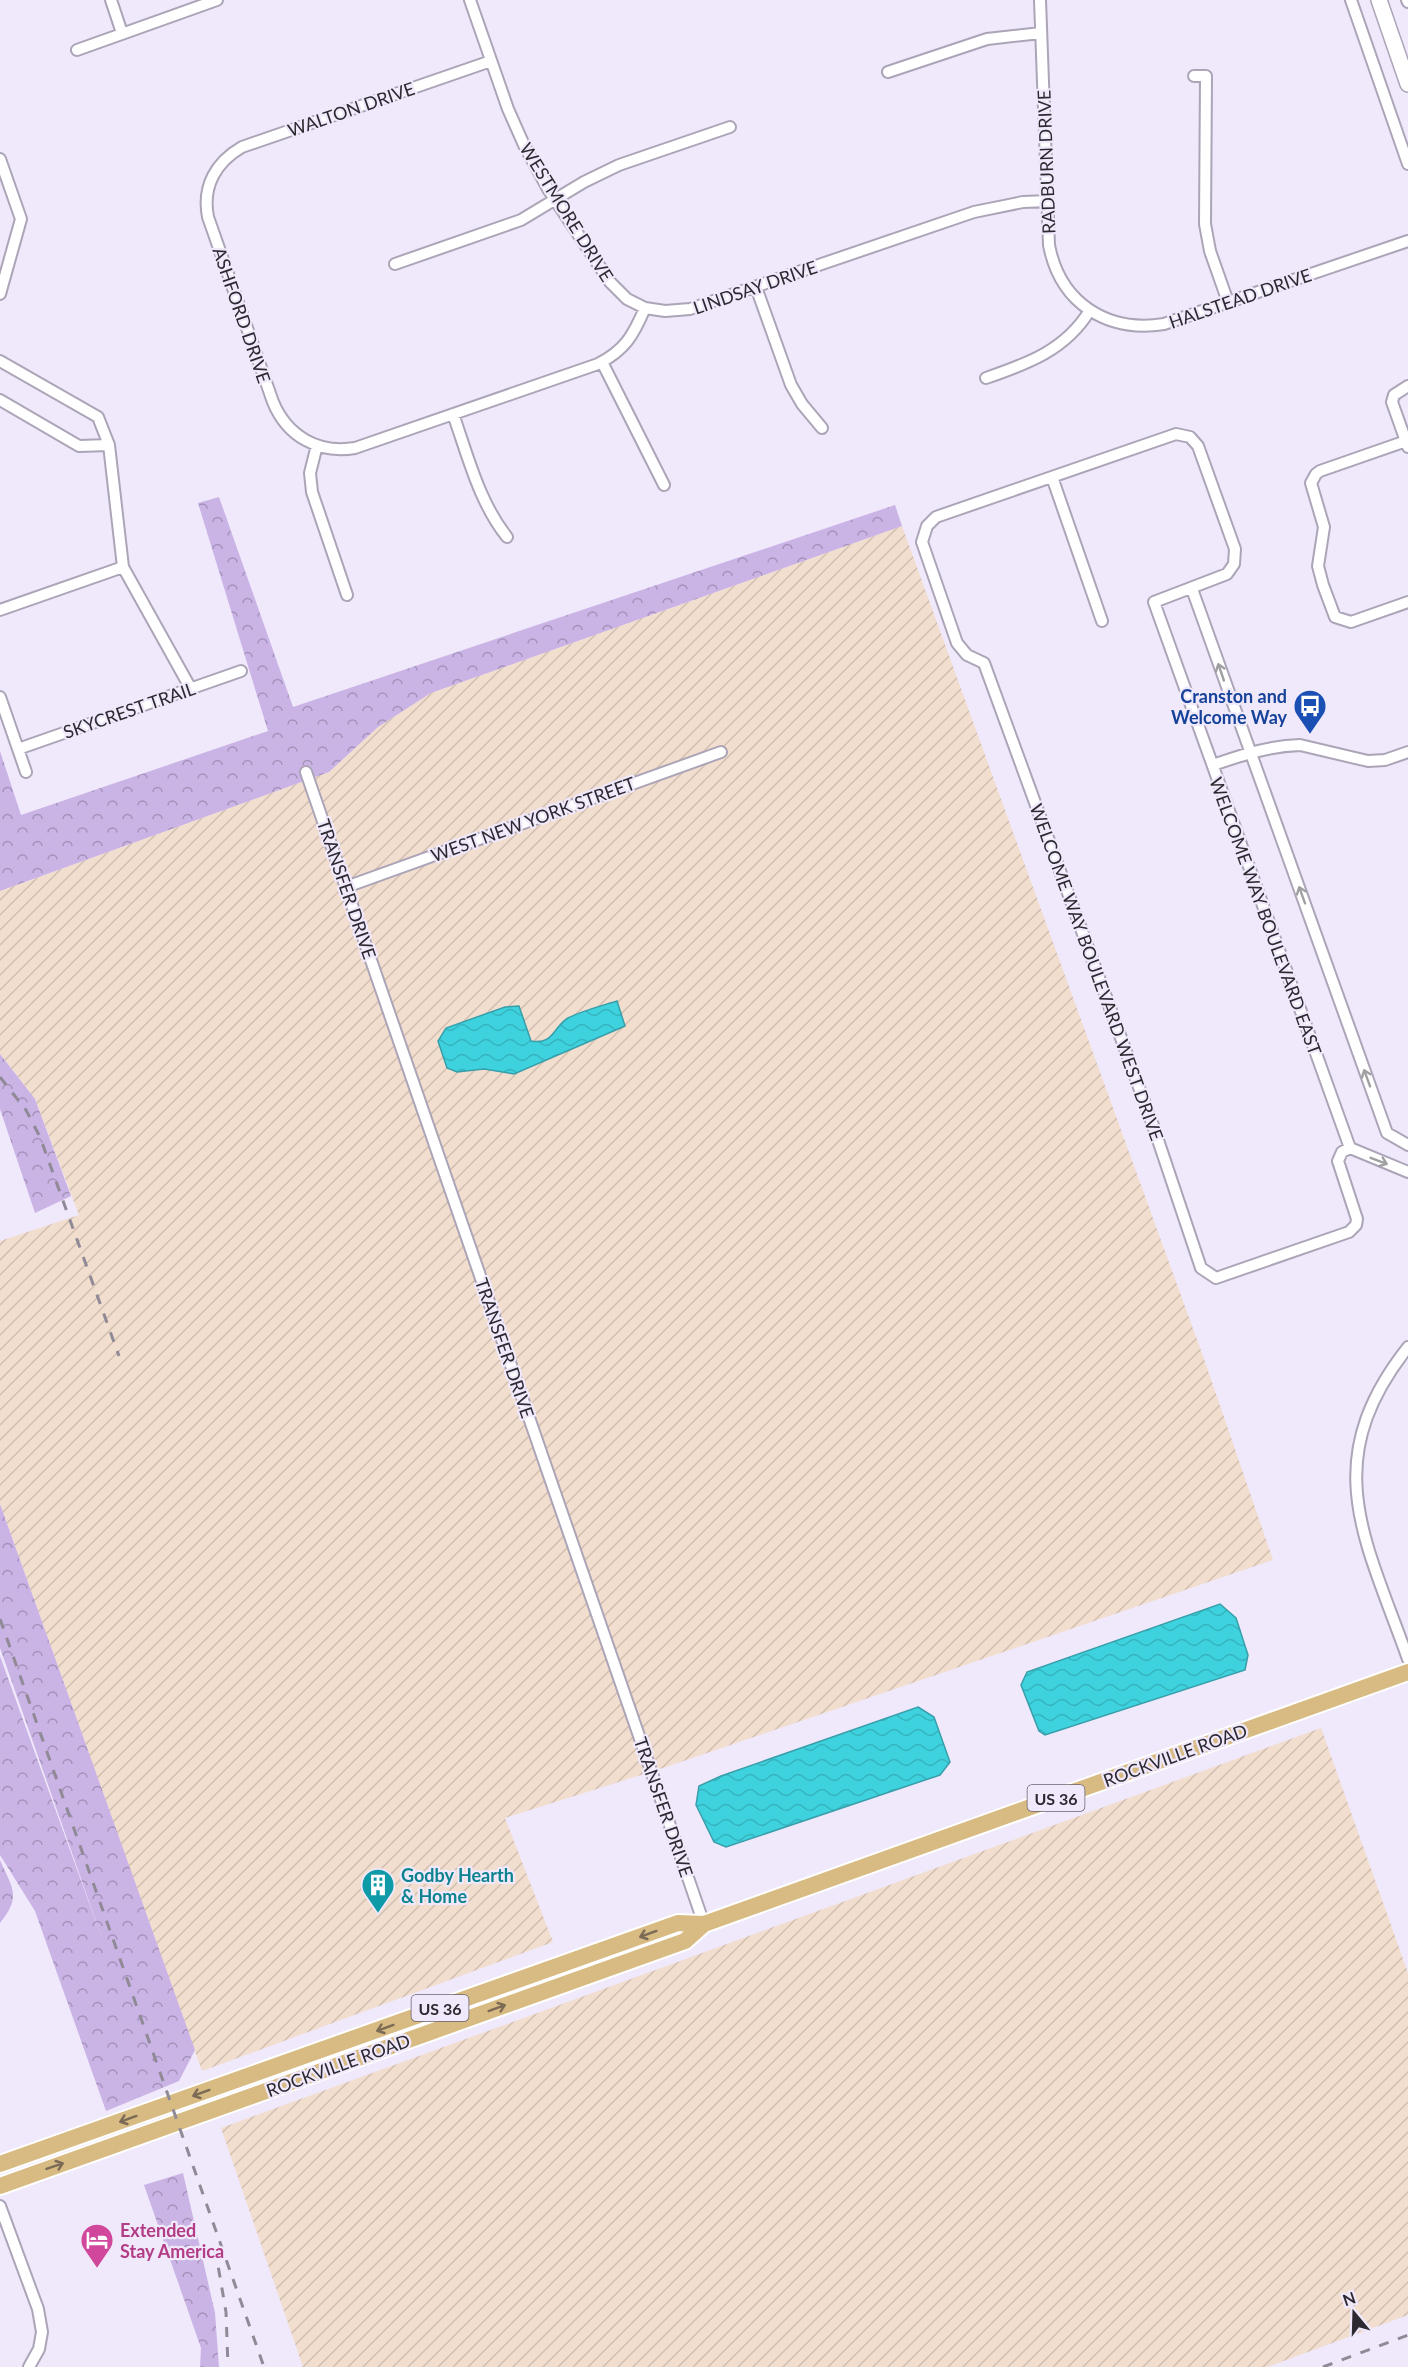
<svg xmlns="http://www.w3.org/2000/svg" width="1408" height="2367" viewBox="0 0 1408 2367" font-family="Lato,sans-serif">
<defs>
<pattern id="industrial-furrows" width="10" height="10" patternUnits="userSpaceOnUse" patternTransform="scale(1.5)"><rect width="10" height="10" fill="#f2dece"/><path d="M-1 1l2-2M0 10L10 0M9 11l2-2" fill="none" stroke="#d0beb1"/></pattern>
<pattern id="forest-crowns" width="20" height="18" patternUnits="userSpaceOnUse" patternTransform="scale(1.5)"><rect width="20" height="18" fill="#cab3e5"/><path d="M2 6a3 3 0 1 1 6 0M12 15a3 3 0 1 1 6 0" fill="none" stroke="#a492ba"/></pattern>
<pattern id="water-waves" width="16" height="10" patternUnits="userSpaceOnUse" patternTransform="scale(1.5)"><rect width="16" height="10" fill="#3dd2de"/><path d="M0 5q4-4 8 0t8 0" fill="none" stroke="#36b4bf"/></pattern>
</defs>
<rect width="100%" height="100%" fill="#f0e8fb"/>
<path fill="url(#industrial-furrows)" d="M902 526 1204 1359 1273 1560 666 1767 505 1818 553 1942 202 2071 0 1504V1241L79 1215 35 1099 0 1054V891L329 772 378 727 431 693Z
M1321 1728 1408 1973V2315L1267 2367H303L221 2128Z"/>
<path fill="url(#forest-crowns)" d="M219 497 293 707 895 505 902 526 431 693 378 727 329 772 0 891V751L21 815 268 731 198 503Z
M0 1054 35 1099 71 1196 35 1213 0 1109Z
M0 1504 195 2050 179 2081 106 2111 35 1911 0 1855V1656L105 1947 0 1648Z
M0 1860C12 1888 22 1896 0 1923Z
M183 2173 215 2313 219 2367H200L201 2348 144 2185Z"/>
<path fill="url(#water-waves)" stroke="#389faa" stroke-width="1.5" d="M617 1001 625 1026 514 1074 484 1069 457 1072 447 1068 438 1041 446 1028 505 1007 519 1006 531 1041C554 1045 553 1027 568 1018 584 1010 601 1006 617 1001Z
M1220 1604 1236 1618 1248 1655 1245 1670 1045 1735 1039 1731 1021 1685 1027 1672Z
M918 1707 934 1717 950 1762 940 1775 726 1847 714 1842 696 1805 699 1786 721 1776Z"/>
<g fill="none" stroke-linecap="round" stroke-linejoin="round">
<g stroke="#aca4b7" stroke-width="14">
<path id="minor" d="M111 0 122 33
M470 0 508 109 524 145 548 189 610 282 627 299 645 308 665 311 690 309 974 212 1023 202 1048 201
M1040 0 1049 245C1060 303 1107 333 1164 324L1408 241
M1351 0 1408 164
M1407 0 1408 2
M77 50 217 0
M491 61 242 147C216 162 202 186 208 217L273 402C287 436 318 454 355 448L598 364C625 350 633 336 645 308
M888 72 987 39 1041 33
M1194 76H1206L1205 224 1210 251 1228 302
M0 159 21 219 0 294
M395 264 521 220 584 182 619 165 730 127
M756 287 791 385 802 404 822 428
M0 361 98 417 109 445 123 567 191 689
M602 362 664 485
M986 378C1027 364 1066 350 1090 310
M0 400 79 446 109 445
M453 414C468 456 479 502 507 537
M1176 434 1190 437 1198 446 1235 549 1234 564 1227 574 1154 602 1350 1148 1342 1152 1338 1161 1357 1219 1356 1225 1349 1232 1216 1278 1201 1268 1155 1131 984 663 967 655 957 643 922 542 927 526 936 517Z
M1406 441 1320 471 1316 474 1311 483 1324 527 1318 566 1323 585 1335 617 1351 622 1408 602
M317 445 310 473 312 492 347 595
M1408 447 1392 402 1394 395 1408 386
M1052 477 1102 621
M1192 589 1387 1133 1408 1145
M0 610 123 567
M0 697 26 772
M18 749 241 671
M1213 765C1242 755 1269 746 1300 745L1368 761 1385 760 1408 752
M306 772 704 1924
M346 887 721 752
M1350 1148 1408 1172
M1408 1347C1317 1462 1365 1538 1408 1659
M0 2206 38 2309 42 2332 39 2349 29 2367"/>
</g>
<g stroke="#aca4b7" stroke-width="18">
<path id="secondary" d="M1379 0 1408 84"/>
</g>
<g stroke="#fff" stroke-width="20">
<path id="primary" d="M0 2164 678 1923 704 1924
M0 2186 685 1941 704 1924 1408 1672"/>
</g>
<use href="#minor" stroke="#fff" stroke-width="10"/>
<use href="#secondary" stroke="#fff" stroke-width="15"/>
<use href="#primary" stroke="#d8ba83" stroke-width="16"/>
<path stroke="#908a97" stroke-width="3" stroke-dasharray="10 10" stroke-linecap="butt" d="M0 1077 26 1110 40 1137 119 1356
M0 1619 264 2367
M215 2248 226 2312 228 2367
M1323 2367 1408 2335"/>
</g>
<defs><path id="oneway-shaft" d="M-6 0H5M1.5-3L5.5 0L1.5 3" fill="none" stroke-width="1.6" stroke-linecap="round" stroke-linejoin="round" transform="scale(1.5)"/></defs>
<g stroke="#a09fa2">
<use href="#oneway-shaft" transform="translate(1221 672) rotate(-109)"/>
<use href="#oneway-shaft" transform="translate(1302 895) rotate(-110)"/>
<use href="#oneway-shaft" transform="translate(1367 1078) rotate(-110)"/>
<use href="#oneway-shaft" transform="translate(1379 1161) rotate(21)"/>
</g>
<g stroke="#7a6a56">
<use href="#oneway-shaft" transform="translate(648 1934) rotate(160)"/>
<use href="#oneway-shaft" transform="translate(497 2008) rotate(-20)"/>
<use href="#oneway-shaft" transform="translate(385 2028) rotate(160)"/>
<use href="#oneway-shaft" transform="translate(201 2093) rotate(160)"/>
<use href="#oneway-shaft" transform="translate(128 2119) rotate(160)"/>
<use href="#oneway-shaft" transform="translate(55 2166) rotate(-19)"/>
</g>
<defs>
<g id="bus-pin" transform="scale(1.725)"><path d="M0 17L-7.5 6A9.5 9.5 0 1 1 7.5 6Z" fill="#1a4fb4" stroke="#f0e8fb"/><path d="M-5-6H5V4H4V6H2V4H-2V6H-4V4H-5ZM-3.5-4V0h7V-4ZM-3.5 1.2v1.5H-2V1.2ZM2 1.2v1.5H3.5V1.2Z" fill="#fff"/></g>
<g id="building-pin" transform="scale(1.725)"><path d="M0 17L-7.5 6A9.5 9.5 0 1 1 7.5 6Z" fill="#0f9aa8" stroke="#f0e8fb"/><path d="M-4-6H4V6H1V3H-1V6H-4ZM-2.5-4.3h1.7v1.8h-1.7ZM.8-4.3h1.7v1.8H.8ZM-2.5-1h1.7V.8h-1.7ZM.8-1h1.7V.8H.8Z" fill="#fff"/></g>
<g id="hotel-pin" transform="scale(1.725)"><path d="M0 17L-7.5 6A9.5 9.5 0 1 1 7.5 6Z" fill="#d1479c" stroke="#f0e8fb"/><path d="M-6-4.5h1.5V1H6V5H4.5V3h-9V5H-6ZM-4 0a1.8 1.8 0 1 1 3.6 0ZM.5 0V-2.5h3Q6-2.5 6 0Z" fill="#fff"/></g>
</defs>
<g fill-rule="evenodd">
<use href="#bus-pin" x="1310" y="706"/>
<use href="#building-pin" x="378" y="1885"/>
<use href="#hotel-pin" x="97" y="2240"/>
</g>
<g text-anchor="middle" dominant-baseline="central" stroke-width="4.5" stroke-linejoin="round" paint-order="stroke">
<g fill="#f0e8fb" stroke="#68626e" stroke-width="1.5">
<rect x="1027.5" y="1785" width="57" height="26" rx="4.5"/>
<rect x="411.5" y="1995" width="57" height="26" rx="4.5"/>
</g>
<g font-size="16" font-weight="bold" fill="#2d2931">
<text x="1056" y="1798">US 36</text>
<text x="440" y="2008">US 36</text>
</g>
<g font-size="18" fill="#2d2931" stroke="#f0e8fb">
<text transform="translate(351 109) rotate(-19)">WALTON DRIVE</text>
<text transform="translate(1046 162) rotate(-92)">RADBURN DRIVE</text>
<text transform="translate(567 212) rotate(58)">WESTMORE DRIVE</text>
<text transform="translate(755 287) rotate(-19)">LINDSAY DRIVE</text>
<text transform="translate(1240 298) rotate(-19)">HALSTEAD DRIVE</text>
<text transform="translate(242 315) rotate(71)">ASHFORD DRIVE</text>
<text transform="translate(129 710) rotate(-19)">SKYCREST TRAIL</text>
<text transform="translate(533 819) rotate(-20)">WEST NEW YORK STREET</text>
<text transform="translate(347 889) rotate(71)">TRANSFER DRIVE</text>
<text transform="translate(1266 916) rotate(70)">WELCOME WAY BOULEVARD EAST</text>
<text transform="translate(1097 972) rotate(70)">WELCOME WAY BOULEVARD WEST DRIVE</text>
<text transform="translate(505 1348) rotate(71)">TRANSFER DRIVE</text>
<text transform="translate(1175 1755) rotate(-20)">ROCKVILLE ROAD</text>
<text transform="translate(664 1807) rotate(71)">TRANSFER DRIVE</text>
<text transform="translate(338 2065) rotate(-20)">ROCKVILLE ROAD</text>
</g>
<g font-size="18" font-weight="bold" fill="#164399" stroke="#f0e8fb" text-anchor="end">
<text x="1287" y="696">Cranston and<tspan x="1287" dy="21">Welcome Way</tspan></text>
</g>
<g font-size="18" font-weight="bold" fill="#0d838f" stroke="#f0e8fb" text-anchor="start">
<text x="401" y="1875">Godby Hearth<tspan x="401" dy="21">&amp; Home</tspan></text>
</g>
<g font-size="18" font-weight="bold" fill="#b23c85" stroke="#f0e8fb" text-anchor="start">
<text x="120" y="2230">Extended<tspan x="120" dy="21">Stay America</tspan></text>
</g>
</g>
<g transform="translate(1354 2313) rotate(341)" stroke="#f0e8fb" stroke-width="4.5" paint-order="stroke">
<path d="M0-4.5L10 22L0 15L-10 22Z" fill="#2d2931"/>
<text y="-9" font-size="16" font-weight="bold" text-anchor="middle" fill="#2d2931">N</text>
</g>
</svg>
